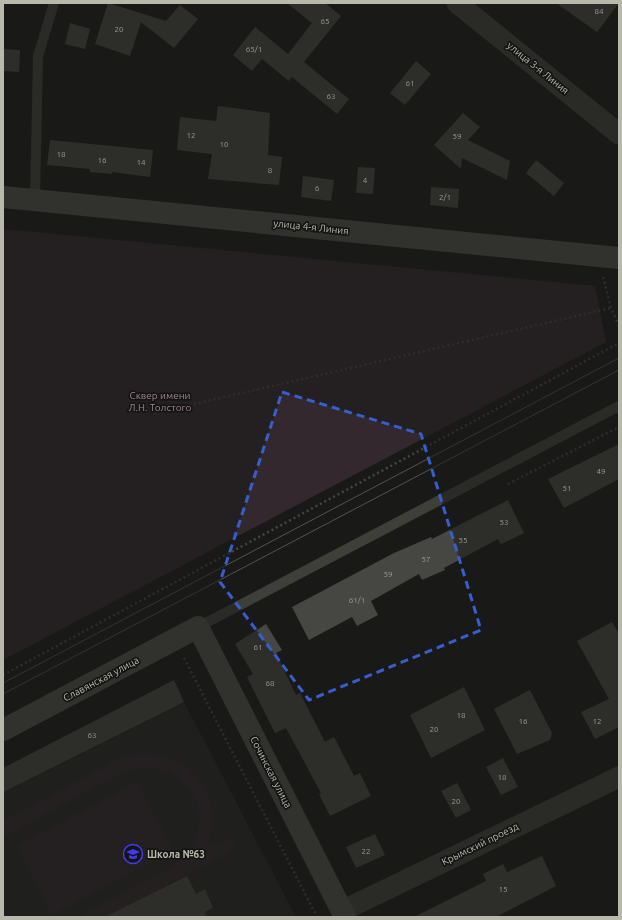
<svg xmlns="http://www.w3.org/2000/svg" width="622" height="920" viewBox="0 0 622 920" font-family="Ubuntu,sans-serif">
<rect width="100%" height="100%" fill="#191a18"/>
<path fill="#262724" d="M184 702 296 917H3V792Z"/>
<path fill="#32282d" d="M3 229 595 286 606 342 3 660Z
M144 753C198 758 224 797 207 848L230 837 236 849 107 917H78L170 868C231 829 189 747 121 773L3 837V821L115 761 129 755Z
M137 782 173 851 52 915 17 846Z"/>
<path fill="#464742" d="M108 3 166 21 180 5 198 19 174 48 141 22 130 56 95 44Z
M287 3H325L341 16 304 62 349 99 337 114 292 77 289 81 262 59 252 71 233 55 255 27 288 54 312 23Z
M556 3H619L597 32Z
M70 23 90 29 85 49 65 44Z
M3 49 20 50 19 72 3 71Z
M416 61 431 74 405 105 390 93Z
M218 106 270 113 268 155 282 157 279 185 208 179 212 154 177 150 180 117 216 121Z
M463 113 480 127 468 140 510 161 507 180 462 158 461 169 434 145Z
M50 140 153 150 150 177 112 172V174L90 172V169L47 165Z
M536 160 564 183 554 196 526 173Z
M358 167 375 168 373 194 356 193Z
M303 176 334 180 331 201 301 197Z
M431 187 459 189 458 208 430 205Z
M619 444V479L564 508 548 479Z
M508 500 524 533 501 544 498 539 444 568 445 570 422 580 419 574 371 601 378 615 357 626 352 617 309 640 292 607 394 553 431 537 432 539Z
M612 622 619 634V727L595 739 581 712 609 699 577 641Z
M266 624 282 650 276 653 296 695 300 693 325 742 334 737 354 776 360 773 371 796 330 816 319 794 321 793 286 728 275 733 247 677 253 674 235 644Z
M174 680 184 702 3 792V768Z
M464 687 485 730 431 758 410 715Z
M530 690 552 733 550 740 517 754 494 709Z
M503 758 518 787 501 795 486 767Z
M457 783 471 810 456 818 441 791Z
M375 834 385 855 356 868 346 847Z
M542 856 556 886 496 917H414L486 881 483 874 503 864 507 872Z
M187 876 196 894 205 889 213 908 205 912 207 917H105Z"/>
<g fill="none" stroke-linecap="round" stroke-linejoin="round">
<path stroke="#45463f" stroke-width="2.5" stroke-dasharray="2 3" stroke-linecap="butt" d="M603 277 611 308 619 326
M155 413 611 308
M508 484 619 427
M184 658 317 917
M3 675 619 343"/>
<path stroke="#3e3f39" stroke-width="10" d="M35 200 38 56 54 3
M198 627 619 406"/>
<path stroke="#3e3f39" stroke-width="21" d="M457 3 619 134
M342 911 619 777"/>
<path stroke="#4e4f47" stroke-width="22" d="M3 197 619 258
M3 730 198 627 345 917"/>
<path stroke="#53544c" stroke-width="1" d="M3 683 619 358
M3 694 619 370"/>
</g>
<path d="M0 0H622V920H0ZM282 392 421 434 481 630 309 700 220 582Z" fill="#191a18" fill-opacity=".55" fill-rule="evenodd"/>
<path fill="none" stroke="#345ed1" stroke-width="3" stroke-dasharray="8 5" stroke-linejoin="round" d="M282 392 421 434 481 630 309 700 220 582Z"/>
<defs>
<g id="school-ring" transform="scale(1)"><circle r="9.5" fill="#141513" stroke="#403aef" stroke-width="1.5"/><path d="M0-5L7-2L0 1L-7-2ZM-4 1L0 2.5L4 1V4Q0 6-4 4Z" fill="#403aef"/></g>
</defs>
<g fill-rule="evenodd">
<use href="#school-ring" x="133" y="854"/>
</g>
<g text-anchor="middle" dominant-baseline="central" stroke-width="3.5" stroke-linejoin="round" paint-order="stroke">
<g font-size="8" fill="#9c9c90">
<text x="599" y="11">84</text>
<text x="325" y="21">65</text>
<text x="119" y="29">20</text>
<text x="254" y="49">65/1</text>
<text x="410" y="83">61</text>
<text x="331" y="96">63</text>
<text x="191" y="135">12</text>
<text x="457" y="136">59</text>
<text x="224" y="144">10</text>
<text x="61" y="154">18</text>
<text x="102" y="160">16</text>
<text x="141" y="162">14</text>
<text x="270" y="170">8</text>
<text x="365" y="180">4</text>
<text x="317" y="188">6</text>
<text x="445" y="197">2/1</text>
<text x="601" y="471">49</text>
<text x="567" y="488">51</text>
<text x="504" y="522">53</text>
<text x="463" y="540">55</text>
<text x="426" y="559">57</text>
<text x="388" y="574">59</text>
<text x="357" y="600">61/1</text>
<text x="258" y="647">61</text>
<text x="270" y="683">68</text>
<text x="461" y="715">18</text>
<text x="523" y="721">16</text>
<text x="597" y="721">12</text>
<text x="434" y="729">20</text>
<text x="92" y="735">63</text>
<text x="502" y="777">18</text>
<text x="456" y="801">20</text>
<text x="366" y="851">22</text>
<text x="503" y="889">15</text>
</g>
<g font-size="10" fill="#b9b9aa" stroke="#141513">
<text transform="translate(538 68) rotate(39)">улица 3-я Линия</text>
<text transform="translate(311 227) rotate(6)">улица 4-я Линия</text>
<text transform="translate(101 679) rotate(-28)">Славянская улица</text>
<text transform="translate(271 772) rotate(63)">Сочинская улица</text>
<text transform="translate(480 844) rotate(-26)">Крымский проезд</text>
</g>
<g font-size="10" fill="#a48295" stroke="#141513">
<text x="160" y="395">Сквер имени<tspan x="160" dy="12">Л.Н. Толстого</tspan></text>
</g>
<g font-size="10" font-weight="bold" fill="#b9b9aa" stroke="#141513" text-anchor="start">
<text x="147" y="854">Школа №63</text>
</g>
</g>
<rect width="622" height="920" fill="none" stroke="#b9b9aa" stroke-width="8"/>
</svg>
